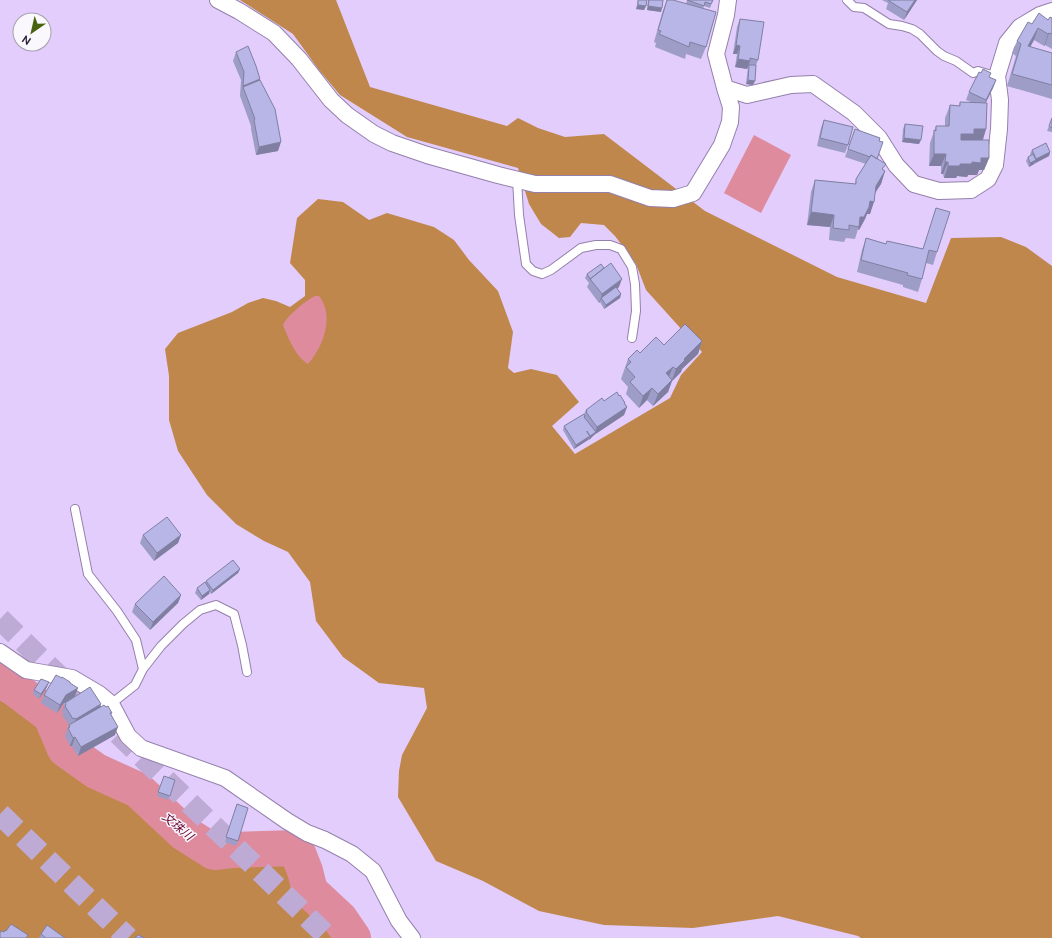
<svg xmlns="http://www.w3.org/2000/svg" width="1052" height="938" viewBox="0 0 1052 938" font-family="Ubuntu,'Noto Sans JP',sans-serif">
<rect width="100%" height="100%" fill="#e3cdfd"/>
<path fill="#bf874b" d="M240 0H336L370 87 507 126 518 118 538 128 565 137 604 134 705 211 837 277 926 303 951 238 1001 237 1026 247 1052 266V938H861L858 936 778 916 693 928 604 925 539 911 483 881 436 861 398 797 399 771 402 755 427 708 424 688 379 683 343 657 316 621 310 582 288 552 264 541 236 524 207 495 178 451 169 420V376L165 349 178 333 232 312 248 303 263 298 276 301 290 307 305 296V280L290 263 297 218 318 199 343 202 369 220 387 213 434 227 454 240 469 260 498 291 513 332 508 368 514 373 531 369 557 375 579 402 552 426 575 454 670 398 681 375 702 352 646 290 636 264 615 236 604 225 581 223 570 237 559 238 541 224 529 204 518 168 407 137 340 95 319 70 293 34Z
M0 684 24 700 48 721 57 744 68 754 139 796 184 837 213 854 291 852 298 873 308 895 335 924 345 938H0Z"/>
<path fill="#de8b9d" d="M754 135 791 155 761 213 724 193Z
M315 296H319C335 316 323 347 308 364 296 357 288 338 283 325 287 316 306 300 315 296Z"/>
<g fill="none" stroke-linecap="round" stroke-linejoin="round">
<path stroke="#de8b9d" stroke-width="36" d="M0 680 14 688 51 716 65 749 96 771 138 790 184 833 214 852 232 850 296 848 305 871 310 891 340 919 353 938"/>
<path stroke="#beabd5" stroke-width="22" stroke-dasharray="22 11" stroke-linecap="butt" d="M0 619 329 938
M0 814 128 938"/>
<g stroke="#9480ab" stroke-width="10">
<path id="service" d="M847 0 854 7 864 8 889 24 902 26 912 29 920 34 937 51 944 56 956 61 973 73 978 71 992 75
M517 179 519 215 526 264 533 271 542 274 551 270 581 248 596 245H610L621 249 632 267 635 284 636 311 632 338
M75 509 88 574 117 611 136 640 143 669 135 685 111 704
M143 669 161 646 183 624 200 610 216 605 234 614 242 645 247 672"/>
</g>
<g stroke="#9480ab" stroke-width="18">
<path id="minor" d="M218 0 239 11 274 33 299 59 331 100 347 115 374 134 392 143 427 155 498 175 535 184H610L650 198 673 199 693 193 722 145 730 122 731 107 725 88 716 54 726 15 728 0
M725 88 747 95 791 85 813 84 854 113 879 138 896 165 914 184 939 191 971 190 988 179 995 165 999 129 1000 100 997 76 1007 43 1020 27 1040 15 1052 11
M0 652 26 670 72 678 99 694 111 704 128 736 141 748 225 778 287 821 307 833 325 840 352 854 373 871 399 921 412 938"/>
</g>
<use href="#service" stroke="#fff" stroke-width="8"/>
<use href="#minor" stroke="#fff" stroke-width="16"/>
</g>
<path fill="#9d9dc7" d="M638 0H647L646 6 644 10 636 9Z
M648 0H663L661 12 647 10Z
M667 0 686 4 687 0H713L710 8 704 6 703 9 706 47 701 59 686 54 685 59 655 47 656 43 654 42 663 10Z
M882 0H917L904 20 886 9 888 3Z
M1052 18V49L1045 45 1044 46 1034 40 1030 47 1052 53V99L1007 86 1016 56 1012 53 1017 41 1032 24Z
M740 19 758 60 756 65 753 85 746 84 748 67 747 69 735 67 737 54H733L737 27Z
M236 52 260 80 278 151 256 155 251 129V126L240 96 241 80 233 61Z
M989 77 996 80 993 88 986 102V129L983 140 989 158 984 170H979L977 175H968L967 177 957 176 956 178H944L943 174H941V166H929L930 143 936 126H945V118L950 105 959 106 960 102H971L966 100 969 92Z
M1052 118V132L1047 131Z
M824 120 848 145 845 153 817 146 821 128Z
M905 124 919 144 902 142 903 129Z
M855 129 879 141 877 159 883 170 885 171 881 184 875 192 870 214H867L865 219 859 230 858 229 855 239 846 238 844 242 829 240 830 227 807 225 811 192 815 180 855 184 856 179 866 164 845 157Z
M1032 150 1050 152 1049 156 1029 167 1026 161 1028 157 1031 155 1030 154Z
M936 208 937 252 933 265 926 263 922 279 918 292 903 287V285L857 272 862 250 866 238 886 244 887 241 923 249Z
M587 274 619 287 617 288 621 294 620 298 604 309 600 302 599 303 587 287 589 283 585 278Z
M702 341 698 354 682 369 681 372 672 381 668 392 653 406 647 400 639 408 626 394 628 387 621 379 628 359 640 353 664 345Z
M604 401 625 404 627 407 624 415 594 435 589 440 588 439V440L574 449 563 430 564 426 584 414 586 410Z
M143 535H181L178 543 154 561 140 543Z
M240 569 238 573 211 594 210 592 209 594 201 600 195 593 197 588 205 583 206 581Z
M181 595 178 603 150 630 132 612 135 604Z
M70 683 75 696 101 704 99 708 106 707 112 713 111 715 115 735 78 756 72 746H70L65 736 69 725 62 715 63 713 62 711 65 703 70 699 63 704 57 713 41 703 44 695Z
M47 687 39 699 33 694 34 690Z
M164 776 175 780 168 800 157 796Z
M237 804 248 808 236 846 225 842Z
M41 934 65 938H39Z"/>
<path fill="#807fa2" d="M915 0H917L904 20 907 12Z
M638 5 646 6 644 10 636 9Z
M648 6 662 8 661 12 647 10Z
M1038 28 1034 40 1024 58 1028 46Z
M1049 33 1045 45 1044 46 1048 34Z
M736 45 740 46 737 54H733Z
M738 59 750 61 747 69 735 67Z
M260 79 257 87H243L240 95 243 86Z
M748 80 755 81 753 85 746 84Z
M996 80 993 88 983 108 986 100Z
M974 129H986L982 142 957 146 961 134Z
M904 138 921 140 919 144 902 142Z
M281 142 278 151 256 155 259 147Z
M1050 152 1049 156 1035 163 1036 159Z
M934 154H946L941 166H929Z
M981 158H989L984 170H979L977 175H968L967 177 957 176 956 178H944L948 166 972 162Z
M1036 160 1034 164 1029 167 1030 163Z
M945 162H948L943 174H941Z
M885 171 881 184 872 198 876 186Z
M870 201 874 202 870 214H867L865 219 859 230 858 229 859 227 860 217Z
M811 212 834 215 830 227 807 225Z
M622 279 619 287 602 300 601 298 600 302 599 303 602 294Z
M621 294 620 298 604 309 606 305Z
M702 341 698 354 682 369 681 372 672 381 668 392 653 406 658 394 672 380 676 369 684 359Z
M673 367 668 379 666 373Z
M652 388 647 400 639 408 643 396Z
M624 403H625L623 409 627 407 624 415 594 435 589 440 590 436 595 432 597 427Z
M590 436 588 440 574 449 576 445Z
M181 535 178 543 154 561 157 553Z
M240 569 238 573 211 594 213 590Z
M210 590 209 594 201 600 202 596Z
M181 595 178 603 150 630 153 622Z
M49 682 47 687 39 699 41 694Z
M78 688 75 696 63 704 57 713 60 705 66 695Z
M101 704 98 712 73 728 76 719Z
M118 727 115 735 78 756 81 747Z
M75 737 72 746H70L73 738Z"/>
<path fill="#b7b6e7" stroke="#807fa2" d="M638 0H647L646 6 638 5Z
M649 0H663L662 8 648 6Z
M667 0H673L716 12 706 47 690 42 689 47 659 34 661 31 658 30Z
M687 0H713L711 4 705 2 704 6Z
M889 0H915L907 12 889 1Z
M1039 13 1048 20 1050 17 1052 18V34L1049 33 1048 34 1038 28 1028 46 1052 53V85L1012 74 1021 44 1017 41 1028 22 1032 24Z
M740 19 764 22 758 60 750 58V61L738 59 740 46 736 45Z
M248 46 256 66 260 79 243 86 244 72 236 52Z
M749 65H756L755 81 748 80Z
M983 69 991 73 989 77 996 80 986 100 969 92 979 72 981 73Z
M260 80 275 109 281 142 259 147 254 120 255 119 243 87Z
M960 102 987 103 986 129H974V134H961V140H989V158H981V163L972 162V164H960V166H948V162H945L946 154H934V130L936 131V126H949L950 105 960 106Z
M1052 118V128L1049 126Z
M824 120 853 127 848 145 820 138Z
M905 124 923 126 921 140 904 138Z
M855 129 880 138 879 141 883 142 877 159 871 155 870 157 848 149Z
M1046 143 1050 152 1036 159 1032 150Z
M1033 154 1036 160 1030 163 1028 157Z
M871 155 886 164 882 169 885 171 876 186 874 202 870 201 869 207 864 217H860L859 227 849 225V230L833 228 834 215 811 212 815 180 856 184V179Z
M936 208 950 212 937 252 929 250 922 279 907 275 908 273 861 260 866 238 886 244 887 241 923 249Z
M611 263 622 279 602 294 590 279Z
M601 264 604 268 590 279 591 280 587 274Z
M616 287 621 294 606 305 601 298Z
M685 324 702 341 684 359 685 360 676 369 673 367 666 373 672 380 658 394 652 388 643 396 630 382 635 377 626 367 631 362 628 359 637 350 640 353 656 337 664 345Z
M617 392 619 396 620 395 625 403H624L627 407 597 427 586 412H587L586 410 602 398 604 401Z
M584 414 585 416 584 417 596 432 590 436 587 431V432L590 436 576 445 564 426Z
M167 517 181 535 157 553 143 535Z
M233 560 240 569 213 590 206 581Z
M164 576 181 595 153 622 135 604Z
M205 582 210 590 202 596 197 588Z
M56 675 62 678V677L70 682V683L78 688 66 695 60 705 44 695Z
M41 679 49 682 41 694 34 690Z
M90 687 101 704 76 719 75 718 73 719 65 706 66 705 65 703Z
M104 705 106 707 108 706 112 713H110L118 727 81 747 75 737 73 738 68 728 70 727 69 725Z
M164 776 175 780 170 796 158 792Z
M237 804 248 808 238 841 226 837Z
M11 924 28 935 26 938H0V933L1 931 4 932 5 930 6 931Z
M47 925 65 938H46L41 934Z
M138 935 145 938H135V937H136Z"/>
<g text-anchor="middle" dominant-baseline="central" stroke-width="3" stroke-linejoin="round" paint-order="stroke">
<g font-size="12" font-style="italic" fill="#6a022d" stroke="#faf8fd">
<text transform="translate(178 826) rotate(40)">文珠川</text>
</g>
</g>
<g transform="translate(32 32) rotate(214)"><circle r="19" fill="#faf8fd" stroke="#a6a2ac"/>
<path d="M0-3L7 15L0 10L-7 15Z" fill="#496210"/>
<text y="-6" font-size="11" font-weight="bold" text-anchor="middle" fill="#292133">N</text>
</g>
</svg>
